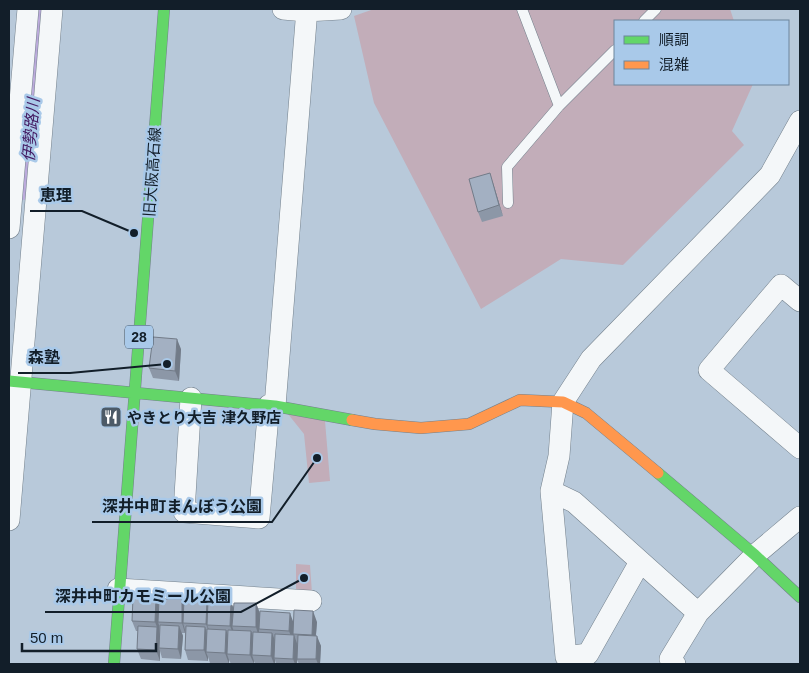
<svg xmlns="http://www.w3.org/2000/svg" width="809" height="673" viewBox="0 0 809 673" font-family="Helvetica,'Noto Sans JP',sans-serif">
<rect width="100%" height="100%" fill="#b8c9da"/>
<path fill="#c2adb9" d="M374 9H730L734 21H615V84H753L732 131 744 145 623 265 561 259 481 309 374 103 354 16Z
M288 414 325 421 330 481 309 483 304 434Z
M296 564 310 565 312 593 296 591Z"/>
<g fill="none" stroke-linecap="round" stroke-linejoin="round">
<path stroke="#bbaadb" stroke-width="32" d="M27 184 41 9"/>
<g stroke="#73808c" stroke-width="11">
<path id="lane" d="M522 9 559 106
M644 21 656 9
M508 203 507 167 559 106 615 50"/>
</g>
<g stroke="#73808c" stroke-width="22">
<path id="street" d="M283 9 306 11 341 9
M9 228 28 9
M800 301 781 285 709 370 800 448
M191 398 184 512 259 518 269 405
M275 406 307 9
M551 491 574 502 698 613
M9 520 52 9
M640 562 588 654 566 657 551 491 559 456 563 402 591 359 770 175 800 121
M118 589 311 601
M675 664 670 659 698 613 755 555 800 517"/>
</g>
<g stroke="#73808c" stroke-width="12">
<path id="fast" d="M9 381 275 406 352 420
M658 473 755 555 800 597
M114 664 164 9"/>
</g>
<g stroke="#73808c" stroke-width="12">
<path id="slow" d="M352 420 375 424 421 428 469 424 520 400 563 402 586 413 658 473"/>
</g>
<use href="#lane" stroke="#f4f7f9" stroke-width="10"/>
<use href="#street" stroke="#f4f7f9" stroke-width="21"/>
<use href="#fast" stroke="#63d668" stroke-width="11"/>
<use href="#slow" stroke="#ff974d" stroke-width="11"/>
</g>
<path fill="#8c97a7" d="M493 183 503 216 482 222 478 212Z
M181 349 179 381 153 378 149 368Z
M156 598 159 606 207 600 208 604 231 602 233 607 256 603 260 613 293 622H317L316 636 321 646 320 664H299L297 660V664H276L275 660V664H255L254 661V664H231L229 660V664L210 663 208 657V661L188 660 185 650V633H182L183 636 181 659 162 658 160 651V661L141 659 137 649 138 631H136L132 621Z"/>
<path fill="#727b88" d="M490 173 493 183 503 216 499 205Z
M177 339 181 349 179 381 175 371Z
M156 598 160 608 158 622 159 625V632L155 622Z
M182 599 186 610 183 623 185 630V633L182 623Z
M207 600 211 610 207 625 210 632V634L206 624Z
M231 602 235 612 232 626 234 632V636L230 626Z
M256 603 260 614 259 629V638L256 627Z
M313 611 317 622 315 645 312 635Z
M290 613 294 624 293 642 289 631Z
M179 626 183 636 181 659 178 649Z
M157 627 161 637 159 648 160 651V661L156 650Z
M205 627 208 637 206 652 208 657V661L204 650Z
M226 630 230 640 227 654 229 660V664L225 653Z
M251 631 255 641 252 655 254 661V664L250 655Z
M272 633 276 643 274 658 275 660V664H274L271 656Z
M294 635 298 646 297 664H295L293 659Z
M317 636 321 646 320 664H318L316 659Z"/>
<path fill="#a3b0c2" stroke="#727b88" d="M490 173 499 205 478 212 469 179Z
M153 337 177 339 175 371 149 368Z
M133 597 156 598 155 622 132 621Z
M159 599H182V623L158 622Z
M184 599 207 600 206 624 183 623Z
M208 601 231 602 230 626 207 625Z
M234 603H256V627L232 626Z
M294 610 313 611 312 635 293 634Z
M260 611 290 613 289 631 259 629Z
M160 625 179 626 178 649 159 648Z
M138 626 157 627 156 650 137 649Z
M186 626 205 627 204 650H185Z
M207 629 226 630 225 653 206 652Z
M228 630 251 631 250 655 227 654Z
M253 632 272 633 271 656 252 655Z
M275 634 294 635 293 659 274 658Z
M298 635 317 636 316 659H297Z"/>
<defs>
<g id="restaurant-square" transform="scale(1.125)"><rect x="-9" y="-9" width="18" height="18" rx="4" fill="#4c5a67" stroke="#a9c9e9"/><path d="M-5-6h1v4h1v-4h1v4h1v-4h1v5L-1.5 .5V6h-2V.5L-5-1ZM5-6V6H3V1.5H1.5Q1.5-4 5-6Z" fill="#fff"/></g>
</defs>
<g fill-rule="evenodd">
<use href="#restaurant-square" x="111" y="417"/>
</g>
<g text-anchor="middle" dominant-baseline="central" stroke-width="5" stroke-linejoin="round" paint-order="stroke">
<rect fill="#a9c9e9" stroke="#3f5163" stroke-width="1" x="125" y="325.5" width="28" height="23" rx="4"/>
<g font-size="14" font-weight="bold" fill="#121e29">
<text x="139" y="337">28</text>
</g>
<g font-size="15" fill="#121e29" stroke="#a9c9e9">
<text transform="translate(152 172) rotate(-86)">旧大阪高石線</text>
</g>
<g font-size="15" font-weight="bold" fill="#121e29" stroke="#a9c9e9" text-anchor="start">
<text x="127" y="417">やきとり大吉 津久野店</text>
</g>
<g font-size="16" font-style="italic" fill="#431961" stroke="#a9c9e9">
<text transform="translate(31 130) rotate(-85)">伊勢路川</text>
</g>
</g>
<path fill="none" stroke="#121e29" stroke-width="2" d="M134 233L82 211H30M167 364L70 373H18M317 458L272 522H92M304 578L241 612H45"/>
<g fill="#121e29" stroke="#a9c9e9" stroke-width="2">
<circle cx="134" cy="233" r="5"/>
<circle cx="167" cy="364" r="5"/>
<circle cx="317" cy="458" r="5"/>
<circle cx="304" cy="578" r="5"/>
</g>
<g font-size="16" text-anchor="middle" font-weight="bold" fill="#121e29" stroke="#a9c9e9" stroke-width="5" stroke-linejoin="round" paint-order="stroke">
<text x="56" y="201">恵理</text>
<text x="44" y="363">森塾</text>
<text x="182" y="512">深井中町まんぼう公園</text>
<text x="143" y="602">深井中町カモミール公園</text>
</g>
<rect width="809" height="673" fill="none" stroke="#121e29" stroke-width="20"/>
<rect x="614" y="20" width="175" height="65" fill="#a9c9e9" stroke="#6d859c"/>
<rect x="624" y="36" width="25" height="8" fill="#63d668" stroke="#6d859c"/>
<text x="659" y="45" font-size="15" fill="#121e29">順調</text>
<rect x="624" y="61" width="25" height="8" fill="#ff974d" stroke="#6d859c"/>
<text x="659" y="70" font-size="15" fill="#121e29">混雑</text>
<path d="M22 643v8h134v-8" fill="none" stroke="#121e29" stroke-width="2.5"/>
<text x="30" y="643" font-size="15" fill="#121e29" stroke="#a9c9e9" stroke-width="4" paint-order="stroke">50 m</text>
</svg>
